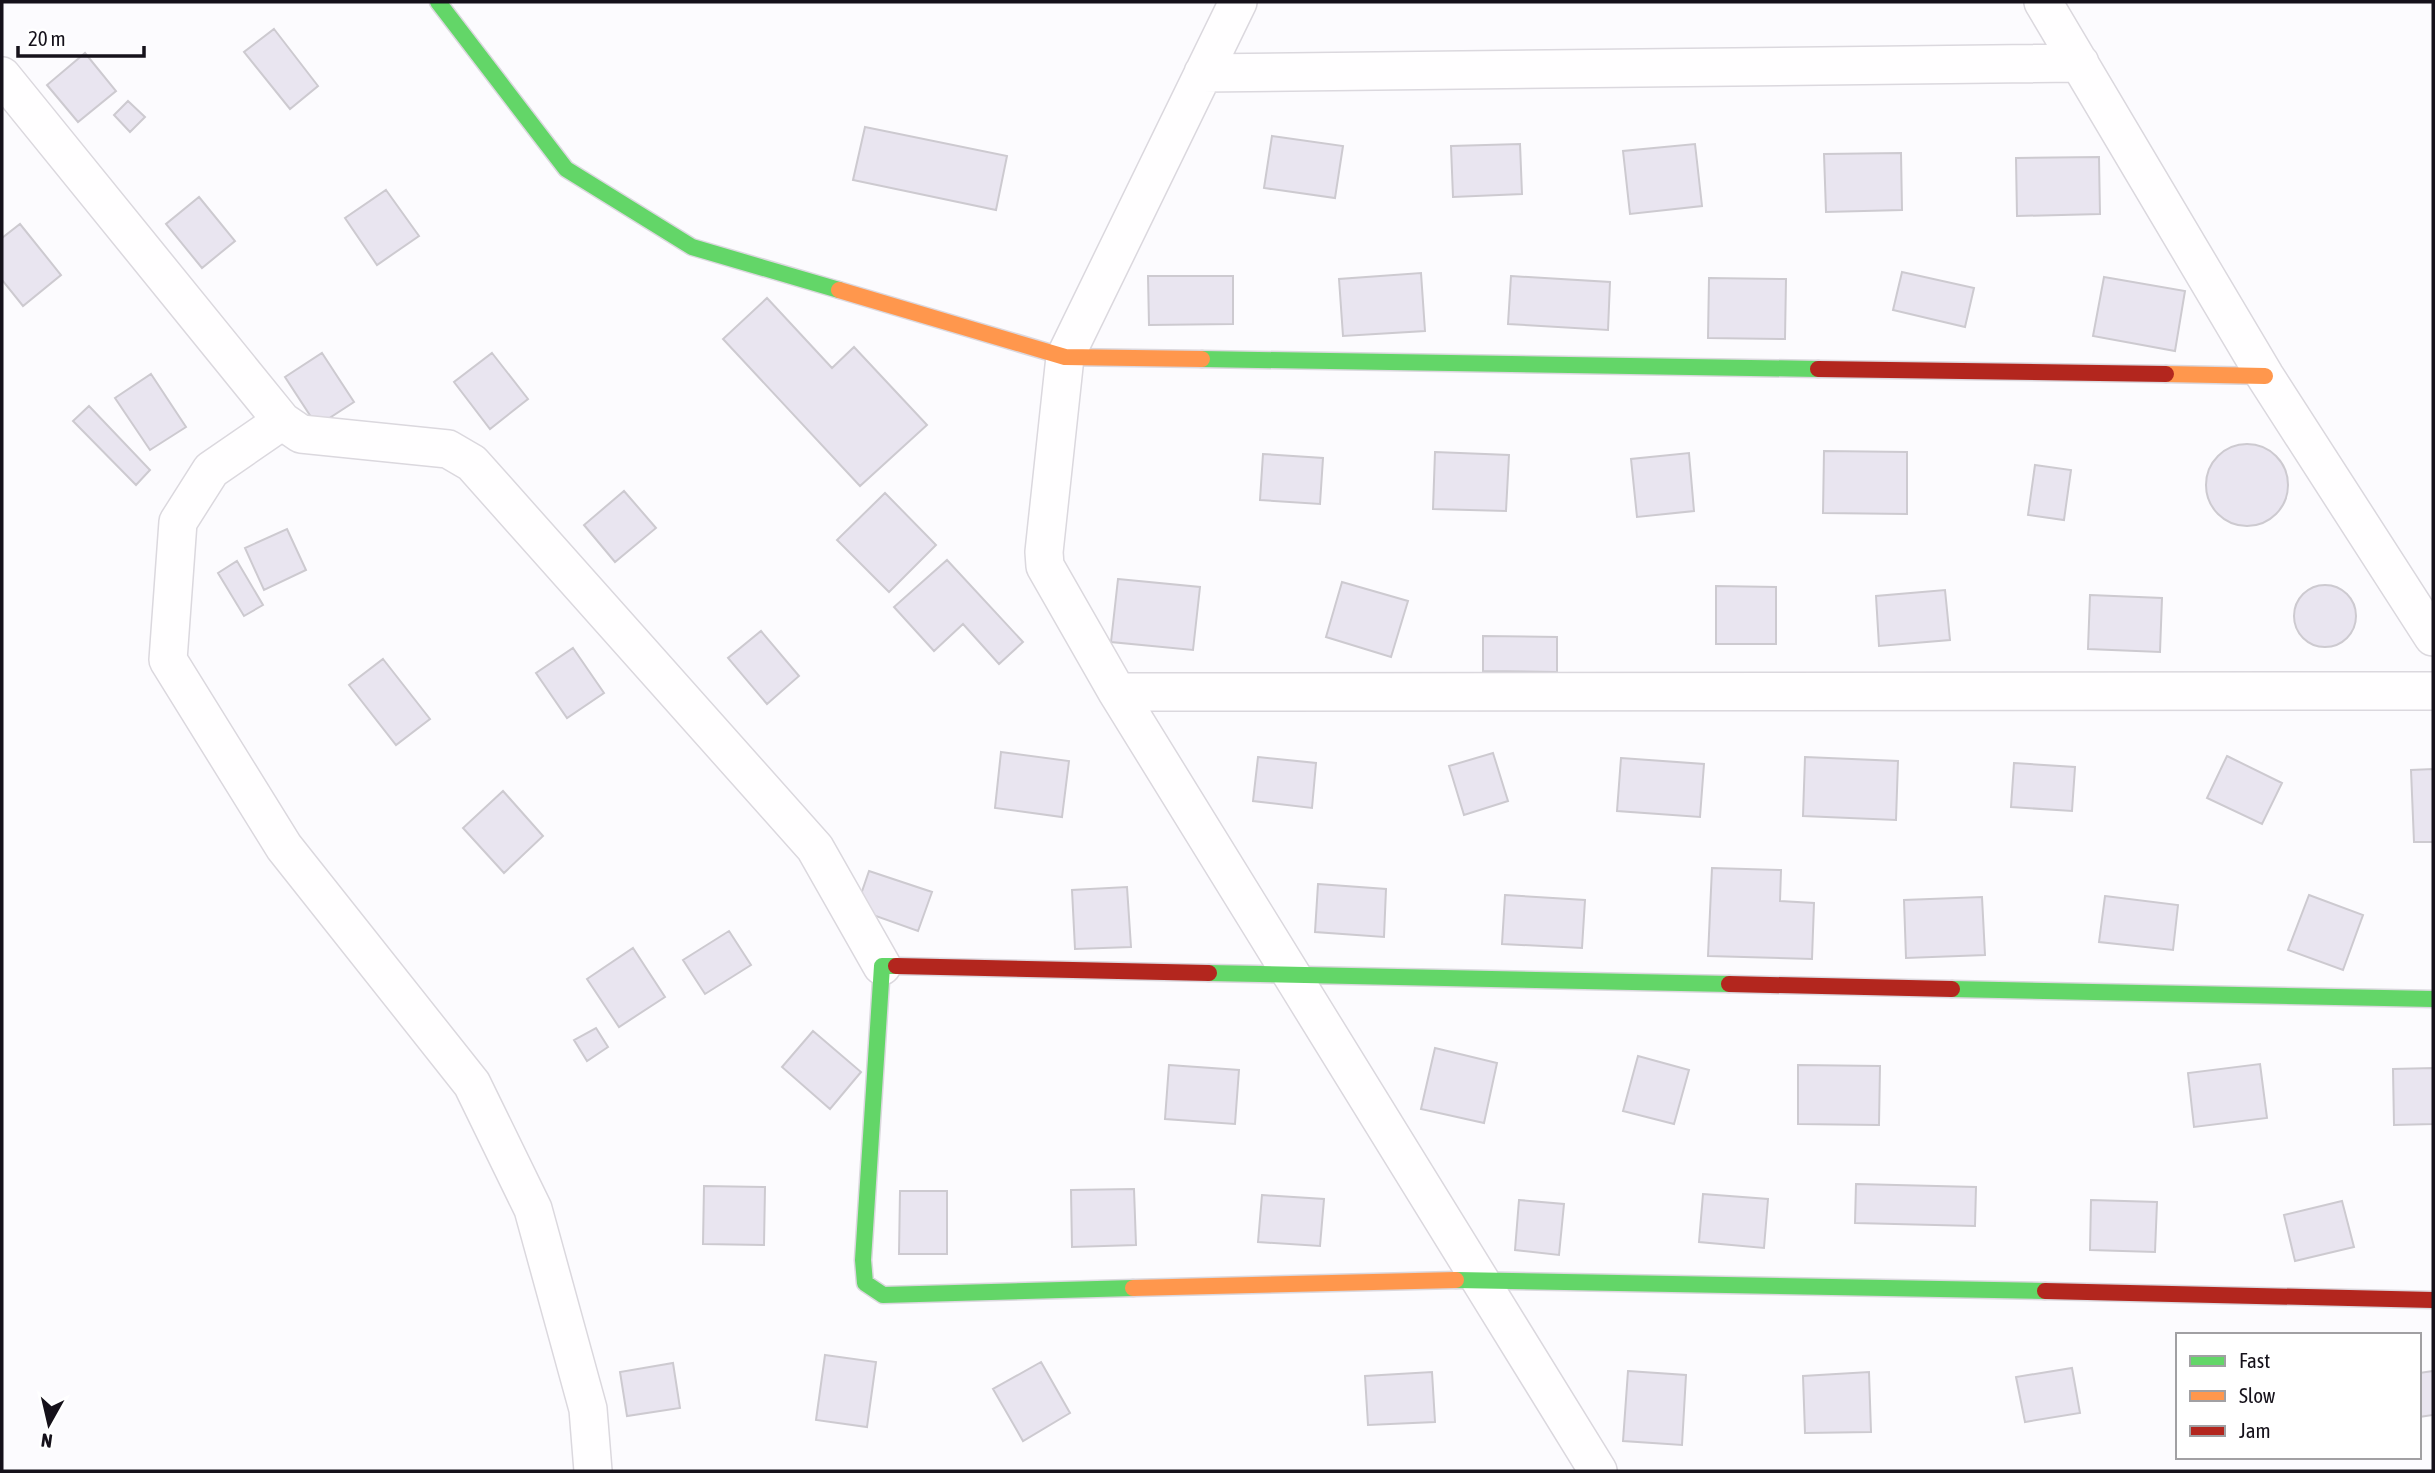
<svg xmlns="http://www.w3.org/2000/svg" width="2435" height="1473" viewBox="0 0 2435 1473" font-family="'Asap Condensed',sans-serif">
<rect width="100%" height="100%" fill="#fcfbfe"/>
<path fill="#e9e5f0" stroke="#cdcad0" stroke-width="2" d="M274 29 318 86 290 109 244 52Z
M85 53 116 91 78 122 47 85Z
M128 101 145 117 130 132 114 115Z
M865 127 1007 156 996 210 853 180Z
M1272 136 1343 146 1335 198 1264 188Z
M1520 144 1522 194 1453 197 1451 146Z
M1695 144 1702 206 1630 214 1623 151Z
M1901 153 1902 210 1826 212 1824 154Z
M2099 157 2100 214 2017 216 2016 158Z
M386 190 419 236 377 265 345 218Z
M199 197 235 241 202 268 166 224Z
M20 224 61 275 23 306 2 280V238Z
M1902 272 1974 288 1965 327 1893 310Z
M1421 273 1425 331 1343 336 1339 279Z
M1148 276H1233V324L1149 325Z
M1511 276 1610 282 1608 330 1508 324Z
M2104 277 2185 291 2175 351 2093 336Z
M1709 278 1786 279 1785 339 1708 338Z
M767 298 832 368 854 347 927 425 860 486 723 339Z
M322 353 354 402 317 426 285 377Z
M492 353 528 399 490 429 454 382Z
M151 374 186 427 150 450 115 398Z
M89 406 150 470 136 485 73 421Z
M2206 485a41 41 0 1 1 82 0a41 41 0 1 1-82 0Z
M1824 451 1907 452V514L1823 513Z
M1435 452 1509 455 1506 511 1433 509Z
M1689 453 1694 511 1637 517 1631 459Z
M1263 454 1323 458 1320 504 1260 500Z
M2035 465 2071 470 2064 520 2028 515Z
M624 491 656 528 615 562 584 525Z
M885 493 936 545 889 592 837 540Z
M287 529 306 570 264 590 245 548Z
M947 560 1023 642 999 664 963 624 934 651 894 607Z
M237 561 263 605 244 616 218 573Z
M1118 579 1200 587 1193 650 1111 642Z
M1342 582 1408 601 1391 657 1326 637Z
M2294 616a31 31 0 1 1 62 0a31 31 0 1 1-62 0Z
M1716 586 1776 587V644H1716Z
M1945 590 1950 640 1879 646 1876 596Z
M2090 595 2162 598 2160 652 2088 649Z
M761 631 799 676 767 704 728 658Z
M1483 636 1557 637V672L1483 671Z
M573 648 604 693 567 718 536 673Z
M383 659 430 719 396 745 349 685Z
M1001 752 1069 761 1062 817 995 808Z
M1493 753 1508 801 1464 815 1449 766Z
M2227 756 2282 783 2262 824 2207 798Z
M1258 757 1316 763 1312 808 1253 801Z
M1805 757 1898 761 1896 820 1803 816Z
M1621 758 1704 764 1700 817 1617 811Z
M2014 763 2075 767 2072 811 2011 807Z
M2433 769V842H2414L2411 770Z
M503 791 543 836 504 873 463 828Z
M1712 868 1781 870 1780 901 1814 903 1812 959 1708 956Z
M869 871 932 892 918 931 856 909Z
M1318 884 1386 889 1384 937 1315 932Z
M1127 887 1131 947 1075 949 1072 890Z
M1505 895 1585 900 1582 948 1502 944Z
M2309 895 2363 915 2343 970 2288 950Z
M2105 896 2178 905 2173 950 2099 942Z
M1982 897 1985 955 1906 958 1904 900Z
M729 931 751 965 705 994 683 960Z
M633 948 665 997 619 1027 587 979Z
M596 1028 608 1047 587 1061 574 1040Z
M813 1031 861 1072 830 1109 782 1067Z
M1435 1048 1497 1063 1484 1123 1421 1109Z
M1638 1056 1689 1070 1674 1124 1623 1111Z
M2260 1064 2267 1118 2194 1127 2188 1073Z
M1169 1065 1239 1070 1235 1124 1165 1119Z
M1798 1065 1880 1066 1879 1125 1798 1124Z
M2433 1068V1124L2394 1125 2393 1069Z
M1856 1184 1976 1187 1975 1226 1855 1223Z
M704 1186 765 1187 764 1245 703 1244Z
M1134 1189 1136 1245 1072 1247 1071 1190Z
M900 1191H947V1254H899Z
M1703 1194 1768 1199 1764 1248 1699 1242Z
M1262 1195 1324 1199 1320 1246 1258 1242Z
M1519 1200 1564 1204 1559 1255 1515 1250Z
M2091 1200 2157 1202 2155 1252 2090 1250Z
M2342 1201 2354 1247 2295 1261 2284 1215Z
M825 1355 876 1362 867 1427 816 1420Z
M1041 1362 1070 1413 1023 1441 993 1389Z
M673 1363 680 1408 627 1416 620 1372Z
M2072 1368 2080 1413 2025 1422 2016 1377Z
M1628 1371 1686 1375 1682 1445 1623 1441Z
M2433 1371V1415L2419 1417V1373Z
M1432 1372 1435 1422 1368 1425 1365 1376Z
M1869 1372 1871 1432 1805 1433 1803 1376Z"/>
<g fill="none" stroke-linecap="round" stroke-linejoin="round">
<g stroke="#dbd8de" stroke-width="40">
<path id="street" d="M1238 2 1065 357 1044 552 1045 566 1117 692 1598 1471
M2043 2 2265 376 2433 637
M1203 73 2080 63
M2 76 282 421 301 434 448 449 472 463 815 848 882 966
M282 421 211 470 178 522 168 660 284 847 472 1084 533 1209 588 1409 593 1471
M1117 692 2433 691"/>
</g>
<g stroke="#dbd8de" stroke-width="19">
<path id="fast" d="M438 2 566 169 692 247 839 290
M1202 359 1818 369
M896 966H882L863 1260 865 1283 883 1295 1133 1288
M1209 973 1729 984
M1952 989 2433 999
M1456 1280 2045 1291"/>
</g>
<g stroke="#dbd8de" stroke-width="19">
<path id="slow" d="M839 290 1065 357 1202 359
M2166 374 2265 376
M1133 1288 1456 1280"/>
</g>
<g stroke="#dbd8de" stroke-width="19">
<path id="jam" d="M1818 369 2166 374
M896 966 1209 973
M1729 984 1952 989
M2045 1291 2433 1300"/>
</g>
<use href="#street" stroke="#fffeff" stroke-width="37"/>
<use href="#fast" stroke="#63d668" stroke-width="16"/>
<use href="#slow" stroke="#ff974d" stroke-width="16"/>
<use href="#jam" stroke="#b3261e" stroke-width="16"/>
</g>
<rect width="2435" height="1473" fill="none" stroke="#15111a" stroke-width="7"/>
<rect x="2176" y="1333" width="245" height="126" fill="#ffffff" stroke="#a1a0a3" stroke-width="2"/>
<rect x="2190" y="1356" width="35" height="10" fill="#63d668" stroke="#a1a0a3" stroke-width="2"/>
<text x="2239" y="1368" font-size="21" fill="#15111a">Fast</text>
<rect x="2190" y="1391" width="35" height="10" fill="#ff974d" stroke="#a1a0a3" stroke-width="2"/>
<text x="2239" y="1403" font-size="21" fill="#15111a">Slow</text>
<rect x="2190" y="1426" width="35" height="10" fill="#b3261e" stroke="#a1a0a3" stroke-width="2"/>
<text x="2239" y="1438" font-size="21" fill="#15111a">Jam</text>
<g transform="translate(49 1424) rotate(188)" stroke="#ffffff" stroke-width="5" paint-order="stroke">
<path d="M0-5L12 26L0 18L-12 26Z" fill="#15111a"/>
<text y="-10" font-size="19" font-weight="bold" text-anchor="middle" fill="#15111a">N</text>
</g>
<path d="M18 46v10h126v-10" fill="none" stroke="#15111a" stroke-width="3.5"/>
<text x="28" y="46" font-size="21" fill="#15111a" stroke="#ffffff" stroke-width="5" paint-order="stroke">20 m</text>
</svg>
